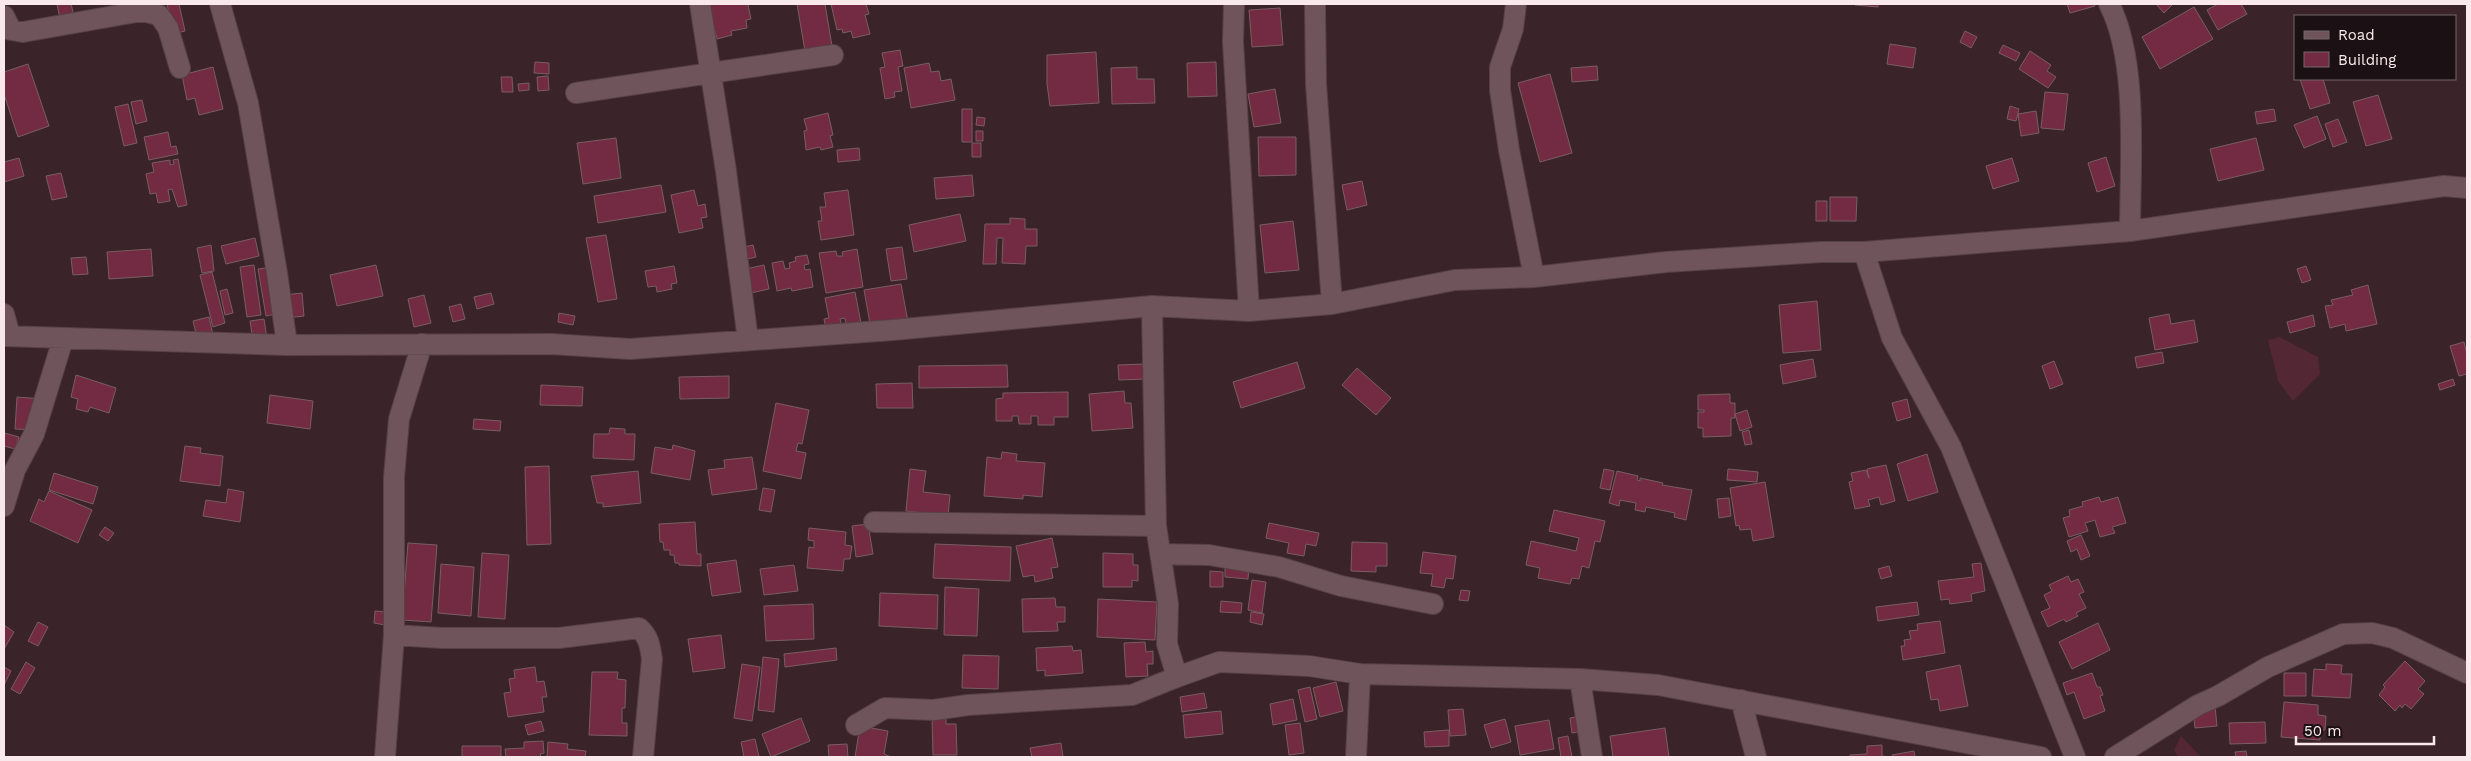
<svg xmlns="http://www.w3.org/2000/svg" width="2471" height="761" viewBox="0 0 2471 761" font-family="'Work Sans',sans-serif">
<rect width="100%" height="100%" fill="#3b232a"/>
<path fill="#542734" d="M2279 337 2318 357 2320 374 2293 401 2278 381 2268 340Z
M2181 736 2201 757H2178L2174 750Z"/>
<path fill="#722b42" stroke="#795d64" d="M57 4H71L74 16 60 19Z
M167 4H179L185 31 174 34Z
M705 4H751L748 5 751 19 746 20 747 28 731 31 732 35 717 39 711 16Z
M797 4H825L833 52 806 57Z
M831 4H866L869 14 865 15 870 34 853 38 851 31 843 33 842 29 837 30Z
M1855 4H1878V7L1855 5Z
M2067 4H2094L2095 6 2070 13Z
M2156 4H2173L2164 13Z
M2218 4H2241L2247 14 2218 30 2207 10Z
M2194 7 2213 39 2160 69 2142 37Z
M1280 8 1283 45 1252 47 1249 10Z
M1965 31 1977 37 1971 48 1960 42Z
M1890 44 1916 48 1913 68 1887 64Z
M2003 45 2020 53 2016 61 1999 53Z
M900 50 903 66 898 67 902 91 894 92 895 97 885 99 880 68 885 67 882 53Z
M2030 51 2051 65 2047 71 2056 77 2048 88 2019 69Z
M1096 52 1099 103 1050 106 1047 84V55Z
M535 62 549 63V74L534 73Z
M1216 62 1217 96 1188 97 1187 63Z
M929 63 931 72 939 71 941 81 951 79 955 100 911 108 904 68Z
M28 64 49 126 18 137 4 94V72Z
M1597 66 1598 80 1572 82 1571 68Z
M213 67 223 109 199 115 195 98 187 100 182 75Z
M1137 67V79H1154L1155 103 1112 104 1111 68Z
M1550 74 1572 153 1540 162 1518 83Z
M548 76 549 90 538 91 537 77Z
M501 77H512L513 92H502Z
M2300 79H2323L2330 103 2310 109Z
M529 83V90L519 91 518 84Z
M1275 89 1281 123 1254 127 1248 94Z
M2045 92 2068 94 2064 130 2041 128Z
M2378 95 2392 139 2366 146 2353 102Z
M142 100 147 121 136 124 131 102Z
M128 104 137 143 124 146 115 107Z
M2010 106 2019 109 2016 121 2007 119Z
M962 109H972V142H962Z
M2274 109 2276 121 2257 124 2255 112Z
M2036 111 2039 133 2021 136 2018 114Z
M828 113 833 135 830 136 833 147 821 150 820 147 806 150 804 131 807 130 804 119Z
M2317 116 2326 139 2304 148 2294 125Z
M977 117 985 118 984 126 976 125Z
M2338 119 2347 142 2333 147 2325 124Z
M976 131H983V141H976Z
M168 132 171 147 176 146 178 154 149 160 144 137Z
M1258 137H1296V175L1259 176Z
M616 138 621 178 583 184 577 143Z
M2256 138 2264 170 2218 181 2210 149Z
M972 143H981V157H972Z
M859 148 860 160 838 162 837 150Z
M2106 157 2115 186 2097 192 2088 163Z
M19 158 24 176 4 182V162Z
M2012 158 2019 181 1993 189 1986 166Z
M178 159 187 205 178 207 172 189 168 190 170 201 158 203 156 193 150 194 146 174 154 172 152 163 170 160V165L174 164 173 160Z
M61 173 67 197 52 200 46 176Z
M972 175 974 196 936 199 934 178Z
M1362 181 1367 205 1347 210 1342 185Z
M661 185 666 212 598 223 594 196Z
M694 190 698 206 705 204 707 217 701 218 703 228 679 233 671 195Z
M848 190 854 235 821 240 818 221H822L820 207H826L824 193Z
M1830 197H1857L1856 221H1830Z
M1816 201H1827V221H1816Z
M960 214 966 241 914 252 909 225Z
M1010 218 1025 219V229H1037V246H1026L1025 264 1002 263 1003 238H997L996 264H983L985 224H1010Z
M1293 221 1299 270 1265 273 1260 225Z
M606 235 617 299 598 302 586 238Z
M255 238 259 256 226 264 221 246Z
M211 245 214 271 202 273 197 248Z
M753 245 756 257 743 260 740 248Z
M902 247 907 279 891 281 886 249Z
M151 249 153 276 109 279 107 252Z
M857 249 863 287 826 293 819 253 836 251 837 256H843L842 252Z
M807 255 809 264 804 265 805 270 810 269 813 287 792 291 791 288 777 291 772 263 783 261 785 269 790 268 789 263 796 261 795 257Z
M86 257 88 274 73 275 71 258Z
M254 265 261 315 247 317 240 267Z
M376 265 383 296 337 306 330 275Z
M764 265 769 289 746 294 741 270Z
M674 266 677 283 671 284 672 289 657 292 656 286 648 287 645 271Z
M2306 266 2311 280 2302 283 2297 269Z
M272 267 277 314 266 316 258 269Z
M212 272 225 323 213 327 200 275Z
M901 284 908 322 871 329 864 290Z
M2368 285 2377 324 2346 331 2345 324 2330 328 2325 306 2333 305 2331 300 2353 295 2351 290Z
M227 289 233 313 225 315 220 291Z
M855 292 861 323 846 326 845 318 840 319 843 331 827 334 824 319 829 318 825 298Z
M302 293 304 316 286 318 284 295Z
M491 293 494 304 477 309 474 297Z
M424 295 431 323 414 327 408 299Z
M1817 301 1821 350 1783 353 1779 305Z
M461 304 465 319 453 322 449 307Z
M559 313 575 316 573 325 558 322Z
M2169 314 2171 324 2194 320 2198 342 2155 350 2149 318Z
M2313 315 2315 326 2290 333 2287 322Z
M209 317 213 335 197 338 193 321Z
M264 319 267 339 253 341 250 321Z
M2464 342 2467 355V374L2459 376 2450 346Z
M2162 352 2164 363 2137 368 2135 357Z
M1813 359 1816 377 1783 384 1780 365Z
M2054 361 2063 384 2050 389 2042 366Z
M1297 362 1305 388 1241 408 1233 382Z
M1145 364 1146 379 1119 380 1118 365Z
M1007 365 1008 387 919 388V366Z
M1357 368 1391 398 1376 415 1342 385Z
M76 375 116 388 109 413 90 407 88 412 76 409 78 399 71 397Z
M729 376V398L680 399 679 377Z
M2453 379 2455 385 2440 390 2438 384Z
M912 383 913 408H877L876 384Z
M541 385 583 387 582 406 540 405Z
M1124 391 1125 403H1131L1133 428 1092 431 1089 394Z
M1068 392V417H1054V425H1038V416H1031V424H1019L1018 416H1012V421H996V399L1003 398V393Z
M1730 394V403H1735V418H1731V436L1703 437V428H1698V412H1704V410H1698V395Z
M270 395 313 401 310 429 267 423Z
M17 397 43 399 38 430 15 429Z
M1907 399 1911 417 1897 421 1892 403Z
M776 403 809 410 802 444 798 443 796 451 806 453 801 479 763 471Z
M1747 410 1752 427 1740 431 1735 414Z
M474 419 501 421 500 431 473 429Z
M610 428 625 429V434H635L634 460 593 458 594 434H609Z
M1749 430 1752 444 1745 445 1742 432Z
M4 433 19 437 15 449 4 446Z
M673 445 695 451 690 480 651 473 655 447 672 450Z
M185 446 201 448 200 453 223 456 220 486 180 481Z
M1002 452 1017 454 1016 461 1045 463 1042 497 1023 495V499L984 496 987 457 1001 459Z
M1927 454 1938 492 1908 501 1897 464Z
M752 457 757 489 712 495 708 470 725 468 724 460Z
M1886 465 1895 501 1881 505 1879 497 1868 500 1870 506 1855 509 1849 482 1853 481 1851 473 1866 470 1869 478 1867 469Z
M549 466 551 544 527 545 525 467Z
M910 469 926 471 923 492 950 495 948 516 906 511Z
M1604 469 1614 471 1610 490 1600 488Z
M1728 469 1758 472 1757 482 1727 480Z
M638 471 641 503 603 507V503H597L591 476Z
M1617 471 1638 476 1637 480 1640 481V478L1663 483 1662 485 1692 490 1686 520 1674 517 1675 513 1646 507 1645 512 1635 510 1636 503 1620 500 1619 506 1609 503Z
M54 473 98 487 93 504 49 490Z
M1765 482 1774 537 1753 541 1751 529 1740 530 1739 525 1736 526 1730 488Z
M763 488 775 490 771 512 759 510Z
M228 489 244 492 240 522 203 516 206 500 226 503Z
M49 491 92 510 78 543 30 521 39 499 44 502Z
M2099 497 2101 502 2118 497 2126 523 2112 527 2115 533 2100 537 2095 520 2085 523 2088 531 2069 537 2063 518 2070 516 2069 510 2083 506 2082 502Z
M1729 498 1731 516 1719 518 1717 499Z
M1554 510 1605 521 1600 542 1595 541 1589 568 1582 566 1579 579 1572 578 1570 584 1538 578 1540 568 1526 565 1531 541 1576 551 1579 538 1549 531Z
M695 522 697 554H701V566L679 565V563H675L674 555H670V550H664L663 542H660L659 524Z
M1269 523 1319 533 1316 546 1306 544 1304 556 1287 553 1289 543 1266 538Z
M868 524 873 554 856 557 852 526Z
M105 527 114 533 108 541 99 535Z
M809 528 846 532 845 545 852 546 850 559H844L843 571 807 568 809 547 814 548V541L808 540Z
M2081 535 2090 556 2081 560 2077 549 2071 552 2067 541Z
M1052 538 1058 567 1051 568 1053 578 1035 582 1034 575 1023 577 1016 546Z
M1352 542 1387 543V566H1376V572L1351 571Z
M408 543 437 545 431 622 402 620Z
M935 544 1011 547 1010 581 933 578Z
M1423 552 1456 556 1453 579 1446 578 1444 588 1431 586 1433 574 1420 573Z
M482 553 509 555 505 619 478 617Z
M1103 553 1133 554V565H1138V581L1132 580V587H1103Z
M736 560 741 592 712 596 707 564Z
M1981 563 1985 591 1971 594 1972 601 1950 604 1949 599 1941 600 1938 581 1974 577 1972 564Z
M441 564 474 567 471 616 438 613Z
M794 565 798 591 764 595 760 569Z
M1225 565 1249 567 1248 579 1225 577Z
M1889 566 1892 576 1881 579 1878 569Z
M1210 571 1223 572V587H1210Z
M2068 576 2071 582 2078 579 2084 592 2079 594 2086 608 2076 613 2078 616 2066 622 2064 619 2048 627 2041 612 2050 608 2044 595 2052 591 2049 585Z
M1252 580 1266 582 1262 613 1248 610Z
M945 587 979 589 977 636 944 635Z
M1461 590 1470 591 1468 601 1459 600Z
M880 593 938 595 937 629 879 626Z
M1055 598 1056 607H1065V622H1057L1058 631 1023 632 1022 599Z
M1098 599 1157 602 1155 640 1097 637Z
M1221 601 1242 603 1241 613 1220 612Z
M1917 602 1919 615 1878 621 1876 607Z
M813 604 814 639 766 641 764 606Z
M375 611 387 612 385 625 374 623Z
M1251 612 1264 614 1262 625 1250 622Z
M1940 621 1945 653 1903 660 1901 646H1905L1904 640 1911 639 1909 631 1918 630 1917 624Z
M38 622 48 627 38 646 28 641Z
M2098 623 2110 650 2072 669 2059 642Z
M4 625 14 632 4 649Z
M721 635 725 668 693 672 688 639Z
M1145 642 1146 652 1153 651V664H1147L1148 676 1126 677 1124 643Z
M1072 646 1073 651 1081 650 1083 673 1045 676V670L1037 671 1036 648Z
M836 648 837 660 785 667 784 654Z
M963 655 999 656 998 689 962 688Z
M763 657 779 659 774 712 758 710Z
M2405 661 2425 681 2418 689 2424 694 2411 709 2405 704 2402 708 2400 705 2395 711 2379 695 2385 687 2383 685Z
M26 662 35 668 20 694 11 689Z
M742 664 760 667 752 721 734 718Z
M2326 664 2342 665 2341 674H2352L2350 698 2312 696 2314 669 2326 670Z
M1960 665 1968 706 1940 711 1938 699 1931 700 1926 672Z
M4 667 11 671 4 685Z
M535 667 537 682 544 681 547 697H542L544 712 508 717 504 693 511 692 509 679 515 678 514 670Z
M592 672H618L617 679 626 680 625 708H622V723H627V736L589 735Z
M2092 673 2097 687H2100L2103 695 2100 696 2105 711 2084 719 2074 692 2067 695 2063 683Z
M2284 673H2306V696H2284Z
M1336 682 1343 711 1320 717 1313 688Z
M1310 687 1317 719 1305 722 1298 690Z
M1204 693 1207 708 1182 712 1180 697Z
M1293 699 1297 720 1273 725 1270 704Z
M2284 702 2318 705V715L2326 716 2325 730H2320V740L2281 737Z
M2215 706 2217 726 2195 728 2193 709Z
M1463 709 1466 735 1450 736 1448 710Z
M1221 711 1223 734 1185 738 1183 715Z
M1581 716 1584 731 1572 733 1570 718Z
M801 718 810 741 771 757 762 734Z
M932 718H946V724H956L957 755H933Z
M1505 719 1511 742 1491 748 1484 725Z
M1549 720 1554 749 1520 755 1515 726Z
M541 721 544 731 528 735 525 725Z
M2265 722 2266 743 2230 744 2229 723Z
M1300 723 1304 753 1289 755 1285 725Z
M860 726 888 731 884 754 891 757H855Z
M1665 728 1669 757H1613L1610 736Z
M1449 730V746L1425 747 1424 732Z
M1568 736 1572 757H1561L1558 738Z
M755 739 759 757H744L741 742Z
M543 741 544 753 540 754 541 757H506L505 749 524 748V742Z
M548 742 568 744 567 749 586 751 585 757H547Z
M1061 743 1063 757H1032L1030 748Z
M847 744 848 757H829L828 745Z
M1882 745V756L1890 757H1850V755L1867 754V746Z
M462 746H501V757H462Z
M1914 751 1915 757H1893L1892 755Z
M2246 751 2247 757H2236L2235 752Z"/>
<g fill="none" stroke-linecap="round" stroke-linejoin="round">
<g stroke="#564146" stroke-width="22">
<path id="minor" d="M220 4 248 103 277 273 287 345
M700 4 726 171 748 340
M1234 4 1233 42 1249 311
M1315 4 1316 84 1332 304
M1516 4 1513 29 1500 67V90L1509 150 1534 277
M2109 4C2139 61 2130 166 2130 231
M4 16 11 30 23 32 142 11 159 15 168 28 180 68
M576 93 833 55
M1864 252 1892 338 1951 447 2075 757
M1152 306 1156 526 1168 604 1167 644 1177 677 1219 662 1309 666 1360 674 1580 679 1658 685 2041 757
M4 314 10 336
M4 336 287 345 551 344 630 349 893 330 1152 306 1249 311 1332 304 1455 280 1534 277 1666 262 1821 252H1864L2130 231 2444 186 2467 188
M4 506 15 470 34 434 63 339
M874 522 1156 526
M1161 554 1209 555 1279 567 1341 586 1433 604
M394 635 442 638H559L639 628C649 637 650 646 652 659L643 757
M1580 679 1592 757
M1741 700 1756 757
M856 725 885 708 934 710 968 705 1132 695 1177 677
M385 757 394 635V477L399 419 422 344
M1356 757 1360 674
M2115 757 2198 705 2218 696 2268 667 2343 634 2372 633 2393 638 2467 673"/>
</g>
<use href="#minor" stroke="#70545b" stroke-width="20"/>
</g>
<rect width="2471" height="761" fill="none" stroke="#fae9ec" stroke-width="10"/>
<rect x="2294" y="15" width="162" height="65" fill="#1b1013" stroke="#74676a"/>
<rect x="2304" y="31" width="25" height="8" fill="#70545b" stroke="#74676a"/>
<text x="2338" y="40" font-size="15" fill="#fae9ec">Road</text>
<rect x="2304" y="52" width="25" height="15" fill="#722b42" stroke="#74676a"/>
<text x="2338" y="65" font-size="15" fill="#fae9ec">Building</text>
<path d="M2296 736v8h138v-8" fill="none" stroke="#fae9ec" stroke-width="2.5"/>
<text x="2304" y="736" font-size="15" fill="#fae9ec" stroke="#1b1013" stroke-width="4" paint-order="stroke">50 m</text>
</svg>
